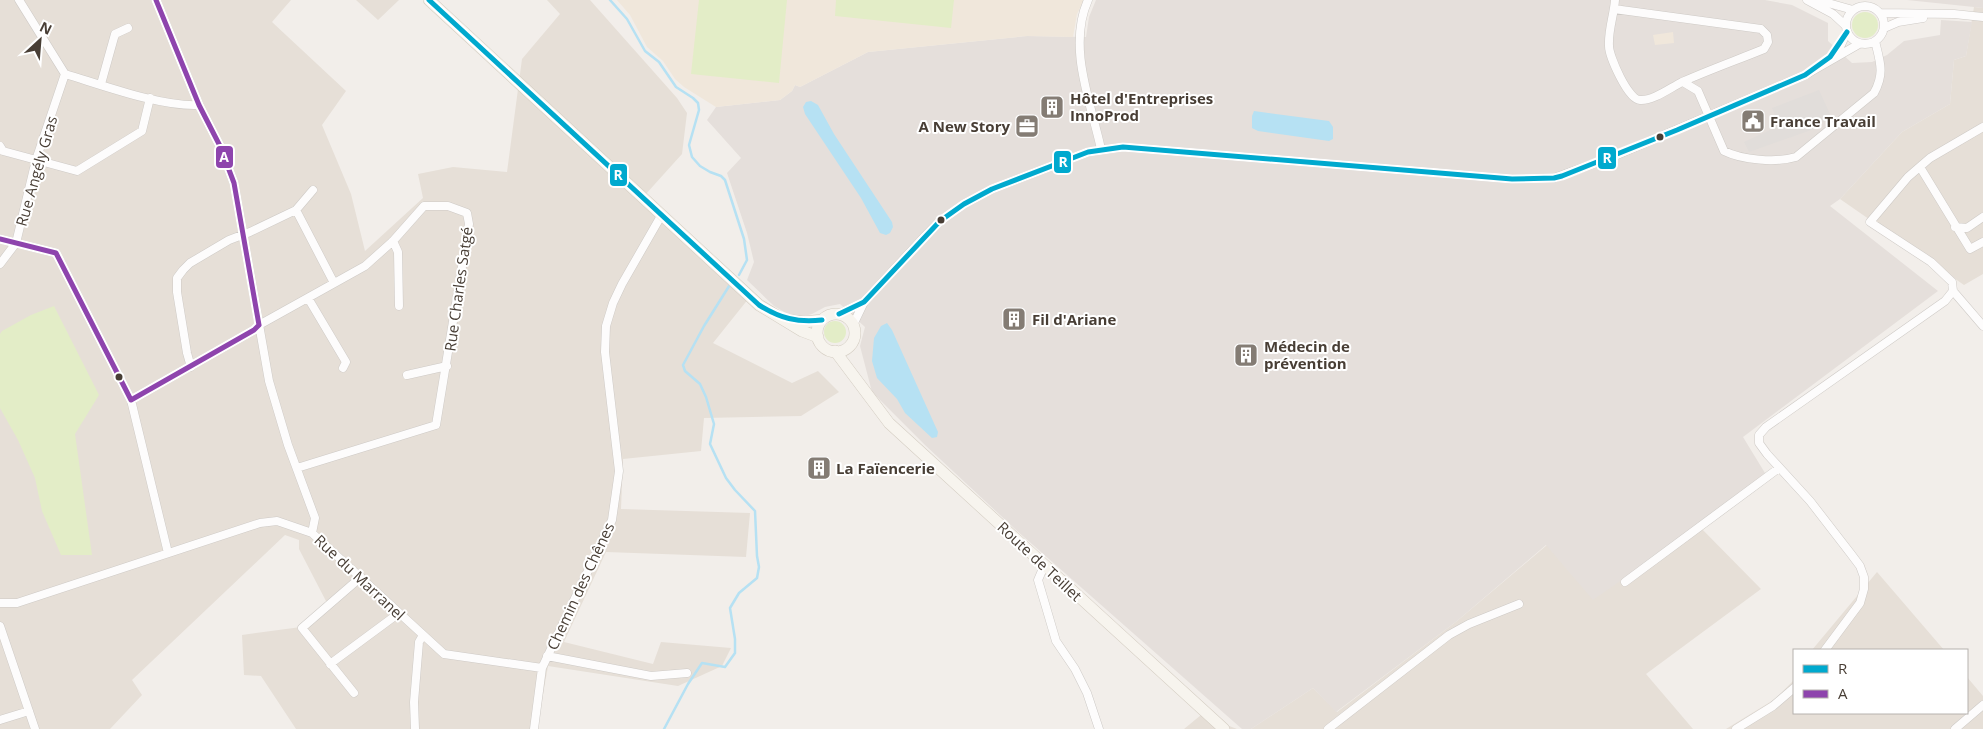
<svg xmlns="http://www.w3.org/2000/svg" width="1983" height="729" viewBox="0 0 1983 729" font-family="'Open Sans',sans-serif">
<rect width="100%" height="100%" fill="#f2eeea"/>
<path fill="#e6dfd7" d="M0 0H291L272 22 346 91 322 125 351 194 365 251 423 198 418 174 453 167 507 172 522 59 560 14 547 0H590L677 98 687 113 682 154 645 195 753 293 713 343 792 383 818 371 839 392 801 416 704 418 701 451 623 459 621 509 750 513 746 557 606 552 564 642 653 664 661 642 731 648 722 666 678 686 548 666 537 729H296L261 676 244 675 242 635 301 627 327 603 299 549V540L285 535 132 680 142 695 110 729H0Z
M356 0H399L378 20Z
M1974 7 1983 8V274L1964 285 1840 199 1902 132 1950 104 1954 60 1966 56Z
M1699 526 1761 589 1646 674 1693 729H1251L1313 688 1337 712 1457 621 1547 545Z
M1877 572 1944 650H1812Z
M1967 677 1983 696V729H1726L1775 699 1794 680V713H1967Z
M1201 715 1237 729H1184Z"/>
<path fill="#e5dfdb" d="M1096 0H1765L1792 5 1828 23V41L1852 63 1872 62 1887 55 1904 41 1940 35 1941 20 1972 22 1966 56 1954 60 1950 104 1902 132 1840 199 1830 206 1938 291 1743 437 1765 473 1699 526 1593 600 1546 545 1457 621 1336 712 1313 688 1251 729H1242L1015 529 925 445 872 392 860 346 865 327 840 304 825 307 812 314 800 317 786 313 774 306 747 280 754 262 747 233 727 173 741 158 707 120 716 107 780 100 792 91 795 85 800 87 868 52 1027 36 1086 37 1089 17Z
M1907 0H1983V8L1974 7Z"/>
<path fill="#f0e7db" d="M617 0H1084L1077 14 1073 37 1027 36 868 52 800 87 795 85 792 91 780 100 716 107 684 87 675 79 663 61 647 47 630 15Z
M1673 32 1674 43 1655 45 1653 35Z"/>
<path fill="#e3edc7" d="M699 0H787L779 83 691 74Z
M836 0H954L951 28 835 16Z
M1852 25a13 13 0 1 1 26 0a13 13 0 1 1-26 0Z
M54 306 99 395 75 434 92 555H61L42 511 35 478 18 440 0 408V334L2 331 31 315Z
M824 332a11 11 0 1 1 22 0a11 11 0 1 1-22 0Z"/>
<path fill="#e1ddda" d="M1819 90 1831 116 1814 129 1749 152 1744 142 1779 126 1772 108Z"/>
<path fill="#b6e1f3" d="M811 101 818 105 834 134 892 222 893 227 890 233 886 235 880 233 861 198 805 114 803 107 806 102Z
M1254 111 1329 121 1333 127V139L1329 141 1258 131 1252 128V116Z
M887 323 892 330 938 432 937 437 932 438 905 413 897 399 877 378 872 361 874 338 881 326Z"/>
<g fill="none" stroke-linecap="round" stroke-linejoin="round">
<path stroke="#b6e1f3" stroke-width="2.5" d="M610 0 627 19 645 51 659 62 676 87 693 98 698 103 699 110 689 145 692 157 700 166 710 172 721 176 725 180 744 239 747 260 739 275
M664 729 688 684 702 663 725 667 735 653V639L730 608 739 593 757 578 759 567 757 556 755 511 735 490 726 478 710 444 714 424 706 397 700 384 685 371 683 365 704 326 731 283"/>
<g stroke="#cecac6" stroke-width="9">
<path id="street" d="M19 0 65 74C102 85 161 107 199 105
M156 0 199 105 220 146 234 183 269 381 288 445 315 518 312 533
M1088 0C1067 47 1091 103 1101 149
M1807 0 1833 14 1846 26
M1817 0 1853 10
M1846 25a19 19 0 1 1 38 0a19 19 0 1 1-38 0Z
M1614 9 1761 29 1767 35 1768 42 1764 49C1737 60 1709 70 1682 82 1670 88 1653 101 1640 100 1628 100 1609 56 1609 46 1608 30 1614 15 1615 0
M1880 13 1954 14 1983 17
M1884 28 1898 22 1923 18
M1829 58 1840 47 1847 32
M1683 82 1698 91 1724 151C1742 160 1776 163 1796 157L1874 93C1885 73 1880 62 1875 41
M101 84 115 34 128 28
M0 146 3 151 77 171 142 131 150 98
M1920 167 1970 249 1983 242
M296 210 334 283
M1955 227 1967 228 1983 217
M0 239 56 253 131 400 168 553
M393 241 398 252 399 306
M0 264 16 243 36 160 65 74
M1953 291 1983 326
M308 298 346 362 343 368
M839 314 864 302
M853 325 864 302 925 236 940 221 964 204 992 189 1088 152 1123 147 1512 179 1554 178 1612 157 1805 75 1859 44
M191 367 187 353 177 292V278L183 270 190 263 229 240 250 232 296 210 313 190
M407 375 447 366
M131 400 254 330 259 325 365 266 393 241 424 206H448L467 213 469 224 436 425 297 468
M1044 566 1038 580 1056 641 1075 669 1087 693 1099 729
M1625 582 1779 468
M0 603H17L260 523 277 521 312 533 444 654 542 668
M0 626 35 729
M1825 650 1860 603 1864 589V577L1860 566 1851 554 1810 501 1767 454 1759 443V435L1766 427 1945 301 1953 291 1952 282 1931 262 1870 222 1908 177 1930 158 1983 127
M547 656 651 676 687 673
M330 664 399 613
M354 693 302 628 361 577
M0 720 29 711
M415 729 414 702 419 642 423 635
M534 729 542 668 612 520 619 471 605 352 606 326 613 303 622 284 661 216
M1328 729 1449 635 1469 624 1519 604
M1736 729 1773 706 1794 688
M1955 729 1983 705"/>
</g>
<g stroke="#d3ccc1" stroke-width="12">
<path id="secondary" d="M429 0 759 305 802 331 818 337
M817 333a19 19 0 1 1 38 0a19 19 0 1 1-38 0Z
M787 320 804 322 822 320
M835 351 889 423 1224 729"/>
</g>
<use href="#street" stroke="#fdfcfc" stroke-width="8"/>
<use href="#secondary" stroke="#f7f4ee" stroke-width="11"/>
<g stroke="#fff" stroke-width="9">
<path id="bus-1" d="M429 0 759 305C780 318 797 323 822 320
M839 314 864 302 940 221 964 204 992 189 1088 152 1123 147 1512 179 1554 178 1562 176 1677 130 1805 75 1830 57 1847 32"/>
</g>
<g stroke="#fff" stroke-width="9">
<path id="bus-2" d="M156 0 199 105 220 146 234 183 259 325
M0 239 56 253 131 400
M131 400 254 330 259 325"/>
</g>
<use href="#bus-1" stroke="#00a9ce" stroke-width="5"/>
<use href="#bus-2" stroke="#8e44ad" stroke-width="5"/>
</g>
<defs>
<g id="building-square" transform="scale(1.25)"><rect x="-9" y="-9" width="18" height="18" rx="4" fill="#847c74" stroke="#fff"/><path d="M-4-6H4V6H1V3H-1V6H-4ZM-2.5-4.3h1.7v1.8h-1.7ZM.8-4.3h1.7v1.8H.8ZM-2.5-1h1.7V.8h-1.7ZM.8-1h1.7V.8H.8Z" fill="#fff"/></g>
<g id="civic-square" transform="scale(1.25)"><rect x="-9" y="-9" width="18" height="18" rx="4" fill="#847c74" stroke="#fff"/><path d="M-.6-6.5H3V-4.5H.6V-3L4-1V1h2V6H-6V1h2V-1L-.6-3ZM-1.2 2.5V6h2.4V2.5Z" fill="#fff"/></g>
<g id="office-square" transform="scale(1.25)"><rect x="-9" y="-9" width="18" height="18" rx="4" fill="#847c74" stroke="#fff"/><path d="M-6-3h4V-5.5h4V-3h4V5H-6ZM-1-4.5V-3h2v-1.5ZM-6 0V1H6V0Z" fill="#fff"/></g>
</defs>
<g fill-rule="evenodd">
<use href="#building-square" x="1052" y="107"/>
<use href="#civic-square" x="1753" y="121"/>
<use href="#office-square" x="1027" y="126"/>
<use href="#building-square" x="1014" y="319"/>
<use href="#building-square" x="1246" y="355"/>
<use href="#building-square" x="819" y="468"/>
</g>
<g fill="#483e35" stroke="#fff" stroke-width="2">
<circle cx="1660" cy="137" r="4.5"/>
<circle cx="941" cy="220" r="4.5"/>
<circle cx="119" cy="377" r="4.5"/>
</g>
<g text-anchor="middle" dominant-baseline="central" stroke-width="4" stroke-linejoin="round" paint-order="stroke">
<g font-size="15" font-weight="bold" fill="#483e35" stroke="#fff" text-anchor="start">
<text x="1070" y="98">Hôtel d'Entreprises<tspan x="1070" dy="17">InnoProd</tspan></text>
<text x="1770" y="121">France Travail</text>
<text x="1010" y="126" text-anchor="end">A New Story</text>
<text x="1032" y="319">Fil d'Ariane</text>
<text x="1264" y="346">Médecin de<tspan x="1264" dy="17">prévention</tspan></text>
<text x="836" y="468">La Faïencerie</text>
</g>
<g font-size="15" fill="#483e35" stroke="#fff">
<text transform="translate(36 171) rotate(-74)">Rue Angély Gras</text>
<text transform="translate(458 289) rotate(-82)">Rue Charles Satgé</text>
<text transform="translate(1040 561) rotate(43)">Route de Teillet</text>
<text transform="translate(360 577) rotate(43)">Rue du Marranel</text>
<text transform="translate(580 586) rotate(-65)">Chemin des Chênes</text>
</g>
</g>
<g stroke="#fff" stroke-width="2">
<rect x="215" y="145" width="19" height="24" rx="5" fill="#8e44ad"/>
<rect x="1597" y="146" width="20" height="24" rx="5" fill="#00a9ce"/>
<rect x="1053" y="150" width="19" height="24" rx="5" fill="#00a9ce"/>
<rect x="609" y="163" width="19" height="24" rx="5" fill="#00a9ce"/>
</g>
<g font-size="14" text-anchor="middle" font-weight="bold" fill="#fff">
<text x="224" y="162">A</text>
<text x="1607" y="163">R</text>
<text x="1063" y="167">R</text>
<text x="618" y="180">R</text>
</g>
<rect x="1793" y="649" width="175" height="65" fill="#ffffff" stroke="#b6b2ae"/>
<rect x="1803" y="665" width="25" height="8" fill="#00a9ce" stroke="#b6b2ae"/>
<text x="1838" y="674" font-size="15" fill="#483e35">R</text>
<rect x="1803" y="690" width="25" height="8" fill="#8e44ad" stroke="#b6b2ae"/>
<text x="1838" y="699" font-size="15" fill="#483e35">A</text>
<g transform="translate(40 40) rotate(26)" stroke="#ffffff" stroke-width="4" paint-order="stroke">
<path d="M0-4L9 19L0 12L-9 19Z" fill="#483e35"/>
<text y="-8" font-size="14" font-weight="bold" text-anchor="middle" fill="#483e35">N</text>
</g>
</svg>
